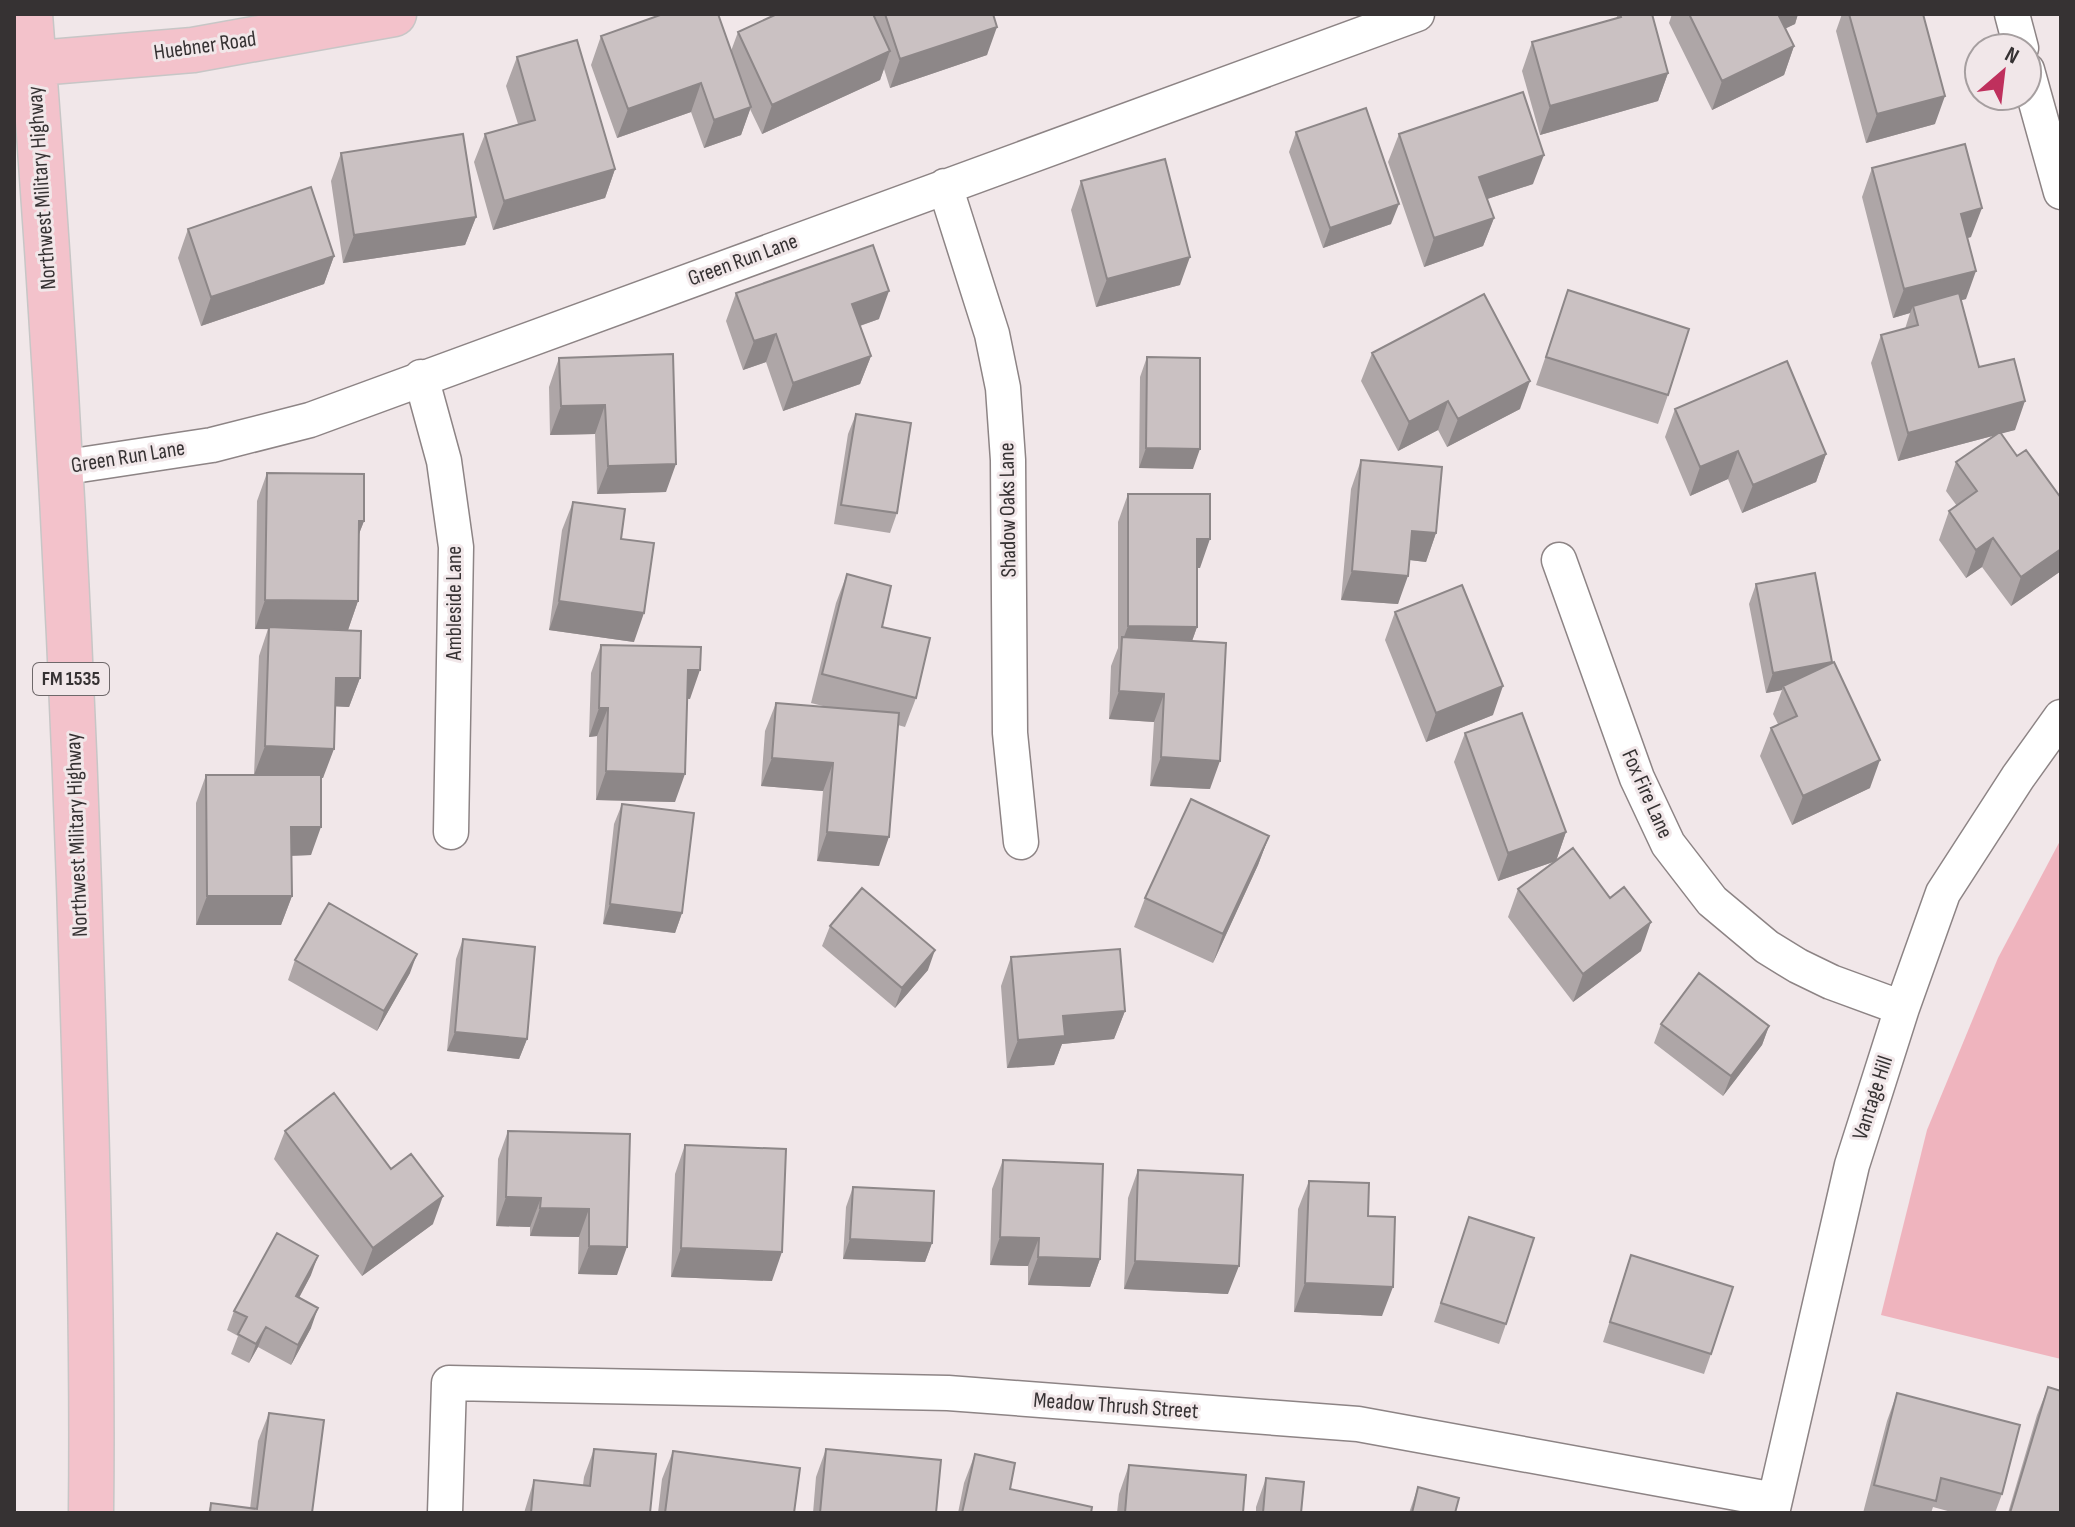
<svg xmlns="http://www.w3.org/2000/svg" width="2075" height="1527" viewBox="0 0 2075 1527" font-family="'Sofia Sans Condensed',sans-serif">
<rect width="100%" height="100%" fill="#f1e7e9"/>
<path fill="#efb4be" d="M2061 839V1359L1881 1315 1927 1130 1998 958Z"/>
<g fill="none" stroke-linecap="round" stroke-linejoin="round">
<g stroke="#8d8485" stroke-width="37">
<path id="street" d="M2012 14 2021 48
M2027 70 2061 192
M945 186 992 334 1003 388 1008 460 1010 733 1021 842
M421 377 444 461 456 547 451 832
M60 468 212 445 310 420 1417 14
M1559 560 1637 778 1668 844 1712 901 1767 947 1798 966 1831 982 1902 1008
M445 1513 449 1383 948 1393 1358 1424 1775 1500
M1772 1513 1852 1165 1902 1008 1943 893 2018 777 2061 717"/>
</g>
<g stroke="#c7c6c6" stroke-width="47">
<path id="primary" d="M30 14C56 347 74 681 83 1015 88 1181 93 1347 91 1513
M14 65 193 50 394 14"/>
</g>
<use href="#street" stroke="#fff" stroke-width="34"/>
<use href="#primary" stroke="#f3c2cb" stroke-width="44"/>
</g>
<path fill="#aea6a7" d="M777 14H993L987 55 890 88 884 69 880 80 762 134 750 109 741 135 704 148 691 112 617 138 591 65 601 36 731 51 738 32Z
M1618 14H1652L1668 73 1658 101 1540 135 1522 71 1532 42 1616 19Z
M1672 14H1798L1795 24 1785 28 1794 46 1784 75 1712 110 1669 23Z
M1842 14H1923L1935 124 1866 143 1836 31Z
M517 57 615 169 605 198 493 230 474 162 485 134 518 124 506 86Z
M1296 132 1391 224 1323 248 1289 152Z
M1399 134 1533 184 1487 199 1494 218 1483 246 1424 267 1388 162Z
M341 153 476 217 465 245 343 263 331 181Z
M1872 168 1971 237 1968 238 1966 299 1961 300 1979 367 2015 430 2001 433 2017 456 2061 498V571L2011 606 1982 567 1966 578 1939 540 1949 511 1957 506 1946 491 1956 462 1996 435 1898 461 1871 363 1881 335 1905 329 1910 313 1893 318 1862 197Z
M1081 181 1180 285 1096 307 1071 210Z
M188 229 334 256 324 284 201 326 178 258Z
M1568 290 1668 395 1658 424 1536 385Z
M736 293 879 319 860 326 871 356 860 384 783 411 766 362 743 370 726 321Z
M1372 353 1520 409 1447 447 1438 430 1398 451 1361 381Z
M673 354 666 492 597 494 595 434 550 435 549 387 559 358Z
M1147 357 1193 469 1139 468 1140 377Z
M1675 409 1826 454 1816 482 1742 513 1728 479 1690 496 1665 437Z
M856 414 897 513 890 533 834 524 848 434Z
M1361 460 1436 533 1426 562 1410 560 1398 604 1341 600 1351 489Z
M267 473 364 521 359 534 358 601 348 630 360 678 349 707 335 706 323 778 321 777 311 855 292 856V896L281 925H196V803L206 775H254L259 656 268 629H255L257 501Z
M1128 494 1200 568H1197V627L1192 641 1210 789 1150 786 1154 722 1109 719 1111 666 1118 648V522Z
M573 502 621 539 634 642 549 630 562 530Z
M847 574 882 627 916 698 905 727 898 725 879 866 817 861 823 791 761 786 765 731 776 703 827 707 811 703 836 603Z
M1756 584 1831 664 1870 788 1792 825 1760 756 1771 728 1778 724 1773 714 1782 690 1766 693 1749 604Z
M1395 612 1493 715 1426 742 1385 640Z
M601 645 690 699H687L675 802 596 800 597 736 589 737 591 673Z
M1465 733 1566 832 1556 861 1498 881 1454 762Z
M622 804 682 913 675 933 603 924 614 824Z
M1269 836 1258 865 1213 963 1134 927 1145 898Z
M1518 889 1641 951 1573 1002 1508 917Z
M830 926 928 970 895 1008 822 946Z
M463 939 527 1039 519 1059 447 1051 456 959Z
M1011 957 1125 1011 1114 1039 1062 1044 1054 1065 1007 1068 1001 986Z
M295 960 410 973 377 1031 288 980Z
M1661 1024 1769 1026 1762 1045 1723 1096 1654 1043Z
M285 1131 391 1169 433 1224 362 1276 274 1159Z
M508 1131 630 1134 617 1275 578 1274 579 1237 530 1236V1227L496 1226 498 1159Z
M685 1145 772 1281 671 1277 675 1174Z
M1003 1160 1100 1259 1090 1287 1028 1285V1266L990 1265 992 1189Z
M1138 1170 1228 1294 1124 1289 1128 1198Z
M1309 1181 1368 1216 1382 1316 1294 1312 1298 1209Z
M853 1187 932 1243 925 1262 843 1259 846 1207Z
M1469 1217 1506 1324 1499 1344 1434 1322Z
M1631 1255 1711 1354 1704 1374 1603 1342Z
M311 1275 299 1298 311 1328 291 1365 258 1347 249 1363 231 1354 238 1336 227 1330 234 1311Z
M2048 1387 2061 1513H2008L2037 1415Z
M1897 1393 2002 1494 1995 1513H1955L1933 1507 1931 1513H1863L1887 1421Z
M269 1413 312 1513H208L211 1503 250 1509 258 1441Z
M594 1449 650 1513H524L534 1480 583 1485 584 1477Z
M826 1449 936 1513H813L816 1477Z
M673 1451 794 1513H658L662 1479Z
M975 1454 1010 1489 1091 1513H958L964 1483Z
M1129 1465 1243 1513H1117L1119 1494Z
M1266 1478 1301 1513H1256V1507Z
M1418 1487 1455 1513H1409Z"/>
<path fill="#8d8788" d="M1774 14H1798L1795 24 1766 38Z
M997 27 987 55 890 88 900 59Z
M1794 46 1784 75 1712 110 1722 81Z
M890 51 880 80 762 134 772 105Z
M1668 73 1658 101 1540 135 1550 106Z
M701 83 691 112 617 138 628 109Z
M1945 96 1935 124 1866 143 1877 114Z
M751 107 741 135 704 148 714 120Z
M1544 155 1533 184 1469 205 1479 177Z
M615 169 605 198 493 230 504 201Z
M1399 204 1391 224 1323 248 1330 228Z
M1982 208 1971 237 1951 242 1961 214Z
M476 217 465 245 343 263 354 235Z
M1494 218 1483 246 1424 267 1434 238Z
M334 256 324 284 201 326 211 297Z
M1190 257 1180 285 1096 307 1107 279Z
M1976 271 1966 299 1915 312 1913 306 1910 313 1893 318 1904 289Z
M889 291 879 319 842 332 852 304Z
M776 334 766 362 743 370 754 341Z
M871 356 860 384 783 411 793 383Z
M1530 381 1520 409 1447 447 1458 419Z
M1448 401 1438 430 1398 451 1409 422Z
M2025 401 2015 430 1898 461 1908 433Z
M605 405 595 434 550 435 561 406Z
M1146 448 1200 449 1193 469 1139 468Z
M1738 451 1728 479 1690 496 1700 467Z
M1826 454 1816 482 1742 513 1753 485Z
M676 464 666 492 597 494 608 466Z
M359 521H364L353 549Z
M1412 531 1436 533 1426 562 1401 559Z
M1993 538 1982 567 1966 578 1976 550Z
M1197 539H1210L1200 568H1186Z
M2061 549V571L2011 606 2021 577Z
M1352 571 1408 576 1398 604 1341 600Z
M265 600 358 601 348 630 255 629Z
M559 601 644 613 634 642 549 630Z
M1128 626 1197 627 1187 655 1121 645Z
M1832 662 1825 682 1783 686 1782 690 1766 693 1773 673Z
M688 670H700L690 699 677 698Z
M336 678H360L349 707 326 706Z
M1503 686 1493 715 1426 742 1436 713Z
M1119 691 1164 694 1154 722 1109 719Z
M599 708H608L597 736 589 737Z
M265 746 334 749 323 778 254 775Z
M1161 757 1220 761 1210 789 1150 786Z
M772 758 833 763 823 791 761 786Z
M1880 760 1870 788 1792 825 1803 796Z
M606 771 685 774 675 802 596 800Z
M291 827H321L311 855 281 856Z
M827 832 889 837 879 866 817 861Z
M1566 832 1556 861 1498 881 1508 853Z
M1269 836 1258 865 1213 963 1223 934Z
M207 896H292L281 925H196Z
M610 904 682 913 675 933 603 924Z
M1651 922 1641 951 1573 1002 1583 974Z
M935 950 928 970 895 1008 902 988Z
M417 954 410 973 377 1031 384 1011Z
M1125 1011 1114 1039 1062 1044 1054 1065 1007 1068 1018 1040 1063 1016Z
M1769 1026 1762 1045 1723 1096 1731 1076Z
M455 1032 527 1039 519 1059 447 1051Z
M443 1196 433 1224 362 1276 373 1248Z
M506 1197 541 1198 530 1227 496 1226Z
M540 1208 589 1209 579 1237 530 1236Z
M1000 1237 1039 1238 1028 1266 990 1265Z
M850 1239 932 1243 925 1262 843 1259Z
M589 1246 627 1247 617 1275 578 1274Z
M681 1248 782 1252 772 1281 671 1277Z
M318 1256 311 1275 289 1316 296 1296Z
M1038 1257 1100 1259 1090 1287 1028 1285Z
M1135 1261 1239 1266 1228 1294 1124 1289Z
M1305 1283 1393 1287 1382 1316 1294 1312Z
M318 1308 311 1328 291 1365 298 1345Z
M266 1327 258 1347 249 1363 256 1344Z"/>
<path fill="#cac1c2" stroke="#8d8788" stroke-width="2" d="M663 14H718L751 107 714 120 701 83 628 109 601 36Z
M777 14H873L890 51 772 105 738 32Z
M885 14H993L997 27 900 59Z
M1620 14H1652L1668 73 1550 106 1532 42 1621 17Z
M1689 14H1778L1794 46 1722 81Z
M1849 14H1923L1945 96 1877 114Z
M577 40 615 169 504 201 485 134 535 120 517 57Z
M1523 92 1544 155 1479 177 1494 218 1434 238 1399 134Z
M1366 108 1399 204 1330 228 1296 132Z
M463 134 476 217 354 235 341 153Z
M1965 144 1982 208 1961 214 1976 271 1904 289 1872 168Z
M1165 159 1190 257 1107 279 1081 181Z
M311 187 334 256 211 297 188 229Z
M873 245 889 291 852 304 871 356 793 383 776 334 754 341 736 293Z
M1568 290 1689 329 1668 395 1546 357Z
M1959 293 1979 367 2014 359 2025 401 1908 433 1881 335 1918 325 1913 306Z
M1484 294 1530 381 1458 419 1448 401 1409 422 1372 353Z
M673 354 676 464 608 466 605 405 561 406 559 358Z
M1147 357 1200 358V449L1146 448Z
M1787 361 1826 454 1753 485 1738 451 1700 467 1675 409Z
M856 414 911 423 897 513 841 505Z
M2000 432 2017 456 2026 450 2061 498V549L2021 577 1993 538 1976 550 1949 511 1977 491 1956 462Z
M1361 460 1442 467 1436 533 1412 531 1408 576 1352 571Z
M267 473 364 474V521H359L358 601 265 600Z
M1128 494H1210V539H1197V627L1128 626Z
M573 502 625 509 621 539 654 543 644 613 559 601Z
M1815 573 1832 662 1773 673 1756 584Z
M847 574 891 586 882 627 930 638 916 698 822 674Z
M1462 585 1503 686 1436 713 1395 612Z
M269 627 361 631 360 678H336L334 749 265 746Z
M1122 637 1226 643 1220 761 1161 757 1164 694 1119 691Z
M601 645 701 647 700 670H688L685 774 606 771 608 708H599Z
M1834 662 1880 760 1803 796 1771 728 1797 716 1783 686Z
M776 703 899 713 889 837 827 832 833 763 772 758Z
M1522 713 1566 832 1508 853 1465 733Z
M206 775H321V827H291L292 896H207Z
M1191 799 1269 836 1223 934 1145 898Z
M622 804 694 813 682 913 610 904Z
M1573 848 1610 898 1624 887 1651 922 1583 974 1518 889Z
M862 888 935 950 902 988 830 926Z
M329 903 417 954 384 1011 295 960Z
M463 939 535 947 527 1039 455 1032Z
M1120 949 1125 1011 1063 1016 1065 1036 1018 1040 1011 957Z
M1699 973 1769 1026 1731 1076 1661 1024Z
M334 1093 391 1169 411 1154 443 1196 373 1248 285 1131Z
M508 1131 630 1134 627 1247 589 1246V1209L540 1208 541 1198 506 1197Z
M685 1145 786 1149 782 1252 681 1248Z
M1003 1160 1103 1164 1100 1259 1038 1257 1039 1238 1000 1237Z
M1138 1170 1243 1175 1239 1266 1135 1261Z
M1309 1181 1369 1183 1368 1216 1395 1217 1393 1287 1305 1283Z
M853 1187 934 1191 932 1243 850 1239Z
M1469 1217 1534 1238 1506 1324 1441 1303Z
M277 1233 318 1256 296 1296 318 1308 298 1345 266 1327 256 1344 238 1334 247 1317 234 1311Z
M1631 1255 1733 1287 1711 1354 1610 1322Z
M2048 1387 2061 1391V1513H2010Z
M1897 1393 2020 1425 2002 1494 1941 1478 1936 1501 1874 1485Z
M269 1413 324 1420 312 1513H210L211 1503 257 1509Z
M594 1449 656 1454 650 1513H531L534 1480 590 1486Z
M826 1449 941 1460 936 1513H820Z
M673 1451 800 1468 794 1513H665Z
M975 1454 1015 1463 1010 1489 1092 1507 1091 1513H962Z
M1129 1465 1246 1475 1243 1513H1125Z
M1266 1478 1304 1482 1301 1513H1263Z
M1418 1487 1459 1498 1455 1513H1412Z"/>
<g text-anchor="middle" dominant-baseline="central" stroke-width="6" stroke-linejoin="round" paint-order="stroke">
<rect fill="#f1e7e9" stroke="#6e686a" stroke-width="2" x="33" y="663" width="76" height="32" rx="6"/>
<g font-size="20" font-weight="bold" fill="#363233">
<text x="71" y="679">FM 1535</text>
</g>
<g font-size="22" fill="#363233" stroke="#f1e7e9">
<text transform="translate(205 46) rotate(-8)">Huebner Road</text>
<text transform="translate(42 188) rotate(-94)">Northwest Military Highway</text>
<text transform="translate(743 260) rotate(-20)">Green Run Lane</text>
<text transform="translate(128 457) rotate(-9)">Green Run Lane</text>
<text transform="translate(1008 510) rotate(-91)">Shadow Oaks Lane</text>
<text transform="translate(454 603) rotate(-90)">Ambleside Lane</text>
<text transform="translate(1647 794) rotate(66)">Fox Fire Lane</text>
<text transform="translate(77 835) rotate(-92)">Northwest Military Highway</text>
<text transform="translate(1873 1098) rotate(-72)">Vantage Hill</text>
<text transform="translate(1116 1406) rotate(4)">Meadow Thrush Street</text>
</g>
</g>
<rect width="2075" height="1527" fill="none" stroke="#363233" stroke-width="32"/>
<g transform="translate(2003 72) rotate(28)"><circle r="38" fill="#f1e7e9" stroke="#a69fa0" stroke-width="2"/>
<path d="M0-6L14 30L0 20L-14 30Z" fill="#bf305d"/>
<text y="-12" font-size="22" font-weight="bold" text-anchor="middle" fill="#363233">N</text>
</g>
</svg>
